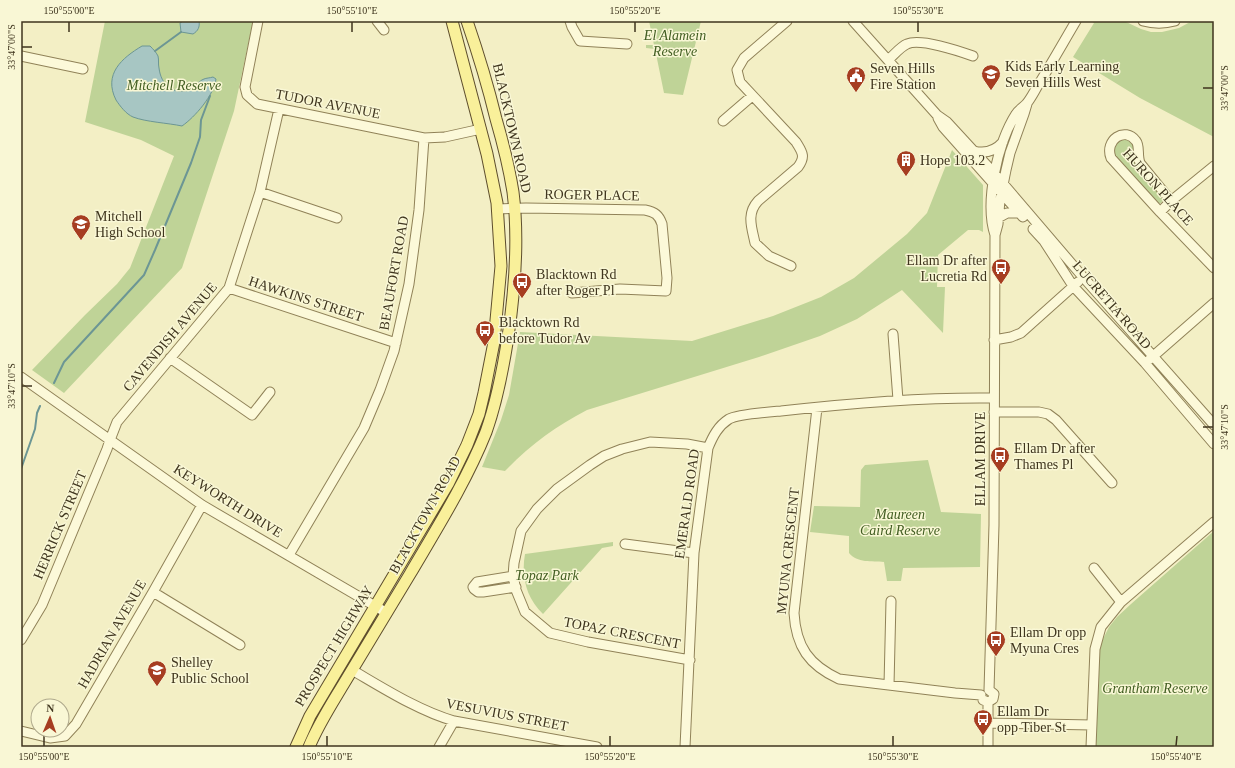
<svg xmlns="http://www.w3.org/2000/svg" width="1235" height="768" viewBox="0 0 1235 768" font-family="'Times New Roman',serif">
<rect width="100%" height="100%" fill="#f3efc5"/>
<path fill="#bfd397" d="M105 21H253L234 111 182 268 64 393 32 370 85 315 117 284 130 268 174 156 141 140 85 122Z
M649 21H701L683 95 664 93 655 49 646 48V45H654Z
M1090 21H1124L1141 29 1151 32H1162L1179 28 1192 21H1211L1214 25V137L1140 98 1073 57 1094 23Z
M1125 139 1132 141 1164 199 1161 203H1157L1115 158 1112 148 1115 142Z
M952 150 983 185V232L979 230H968L938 255 937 287H945L943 333 902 290 857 319 820 336 759 357 587 410C556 426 529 446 505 471L482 467 501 420 509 395 520 332 692 341 773 316 821 297 854 278 907 234 927 213Z
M928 460 941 512 981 514 980 567 903 568 901 581H887L884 562C872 561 857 563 849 553V536L810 532 814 506 860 507 861 470 865 465Z
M1214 531V747H1095L1098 658 1102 641 1109 627 1117 617 1131 604Z
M613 542V546L602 548 543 614C526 598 521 576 525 554Z"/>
<path fill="#a7c6c3" stroke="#6c9694" d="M183 21H199C200 27 198 31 193 34L181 32 180 23Z
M142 46H150C153 49 156 52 158 56 159 60 158 64 159 68 161 85 173 95 189 90 196 88 198 81 204 79 206 78 210 78 213 77L216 79C214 95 195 117 182 126 168 123 146 122 133 117 126 114 120 106 116 100 103 74 122 58 142 46Z"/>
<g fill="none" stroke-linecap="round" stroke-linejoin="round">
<path stroke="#6c9694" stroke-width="2" d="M155 51 181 32
M54 383 64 362 144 275 155 250 191 163 200 137 201 120 210 96
M21 469 35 429 37 413 40 406"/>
<g stroke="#908258" stroke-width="11">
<path id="minor" d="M258 21 245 87 247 95 257 104 424 138 445 137 481 129
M377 21 384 30
M570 21 572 27 580 41 627 44
M787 21 744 58 737 70 740 82 796 142C802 152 806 156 798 167L758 201C746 214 752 228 755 243L769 256 791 266
M853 21 937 115 947 122 994 173 1083 277 1214 425
M1143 21C1154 24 1164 24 1175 21
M21 56 83 69
M888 60C894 55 900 47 907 44 920 38 959 51 973 56
M938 118 943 127 1023 217
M723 121 752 96
M974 151C986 154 995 151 1003 142
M260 192 337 218
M1171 201 1140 163C1137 155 1140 146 1136 141 1125 126 1104 140 1111 158L1160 212 1214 268
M497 209 526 208 645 210C655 212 659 215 662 224L667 278 666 291 620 289 572 293
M1160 212 1171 201 1214 166
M998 218 1007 213H1020
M1033 229 1044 241 1073 286 1145 363 1214 444
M995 235C984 202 998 142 1016 114 1019 109 1024 107 1027 103 1031 98 1034 92 1037 87 1050 66 1063 43 1076 21
M229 288 396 343
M893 334 898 400
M994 340 1011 337 1021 333 1078 282
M170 358 252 415 270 392
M1150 359 1214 303
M21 377 202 505 387 613
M817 408 794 613C796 647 809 665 839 679L955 693 981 695
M994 412H1039L1048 414 1056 420 1112 483
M625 544 694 553
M289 555 364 428 380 390 394 351 409 284 419 210 424 138
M1094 568 1121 602
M513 576 477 582 473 587 474 589 478 592H483L516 587
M153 592 240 645
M21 640 42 605 107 449 110 440 117 422 229 288 260 192 279 109
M690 660 588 642 550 633 525 612 516 590 513 576 514 563 521 531 537 509 557 489 590 465 604 456 622 449 650 442 687 444 708 448
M352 670C383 688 419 711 454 721L597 747
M889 685 891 601
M989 690 994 525 995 235 998 224 1000 200 1006 170 1010 153 1024 114 1027 104
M983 700 988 702 993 699 994 694 989 690
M989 723 1092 725
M21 731 50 738 65 736 76 724 153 592 202 505
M439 747 454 721
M685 747 694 553 708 448C713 436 718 426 729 419 738 414 769 412 781 411 851 403 923 397 994 398
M988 747V702
M1091 747 1095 649 1101 627 1121 602 1214 522"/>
</g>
<g stroke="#5e4e2d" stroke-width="13">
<path id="major" d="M296 747 310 716 448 484 467 445 479 414 484 393 494 342 501 266 497 203 487 154 452 21
M309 747C318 725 331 705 343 685 365 648 388 611 410 574 437 528 466 482 486 432 497 401 503 369 508 337 515 289 519 239 513 192 509 167 503 143 496 119 488 86 478 53 467 21"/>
</g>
<use href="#minor" stroke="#fcf9d9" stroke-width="9"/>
<use href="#major" stroke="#f9f09a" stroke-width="11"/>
</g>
<path fill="none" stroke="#3f351e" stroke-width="1.5" d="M69 32V22M352 32V22M635 32V22M918 32V22M22 47H32M1203 88H1213M22 386H32M1203 427H1213M44 746V736M327 746V736M610 746V736M893 746V736M1176 746 1177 736"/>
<defs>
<g id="school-pin" transform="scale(1)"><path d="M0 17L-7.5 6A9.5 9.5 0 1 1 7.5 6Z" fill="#a63d21" stroke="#f9f7d5"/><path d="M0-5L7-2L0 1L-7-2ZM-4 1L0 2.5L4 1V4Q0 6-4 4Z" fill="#fff"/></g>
<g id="civic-pin" transform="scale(1)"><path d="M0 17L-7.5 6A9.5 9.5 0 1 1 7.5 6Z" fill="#a63d21" stroke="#f9f7d5"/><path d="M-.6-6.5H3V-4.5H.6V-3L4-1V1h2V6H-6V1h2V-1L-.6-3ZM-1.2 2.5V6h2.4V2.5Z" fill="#fff"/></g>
<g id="building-pin" transform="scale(1)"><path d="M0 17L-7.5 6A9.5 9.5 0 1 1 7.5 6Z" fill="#a63d21" stroke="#f9f7d5"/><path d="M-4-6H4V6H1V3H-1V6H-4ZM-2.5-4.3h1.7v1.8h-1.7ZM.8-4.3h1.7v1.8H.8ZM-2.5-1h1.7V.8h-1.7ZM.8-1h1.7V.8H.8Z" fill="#fff"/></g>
<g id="bus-pin" transform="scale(1)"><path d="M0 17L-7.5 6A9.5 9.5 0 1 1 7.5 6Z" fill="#a63d21" stroke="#f9f7d5"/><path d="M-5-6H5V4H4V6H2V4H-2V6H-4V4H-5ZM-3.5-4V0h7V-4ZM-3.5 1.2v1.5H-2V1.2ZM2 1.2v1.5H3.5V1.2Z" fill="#fff"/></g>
</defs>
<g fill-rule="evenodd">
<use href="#school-pin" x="991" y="74"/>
<use href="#civic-pin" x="856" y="76"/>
<use href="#building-pin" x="906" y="160"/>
<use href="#school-pin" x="81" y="224"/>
<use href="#bus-pin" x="1001" y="268"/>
<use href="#bus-pin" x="522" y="282"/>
<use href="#bus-pin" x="485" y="330"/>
<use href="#bus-pin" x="1000" y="456"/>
<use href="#bus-pin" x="996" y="640"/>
<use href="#school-pin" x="157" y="670"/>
<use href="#bus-pin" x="983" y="719"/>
</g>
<g text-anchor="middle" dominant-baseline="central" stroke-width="3" stroke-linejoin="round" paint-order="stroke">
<g font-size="14" font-style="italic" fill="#425e22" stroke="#f9f7d5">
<text x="675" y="35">El Alamein<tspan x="675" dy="16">Reserve</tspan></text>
<text x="174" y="85">Mitchell Reserve</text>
<text x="900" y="514">Maureen<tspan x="900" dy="16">Caird Reserve</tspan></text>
<text x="547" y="575">Topaz Park</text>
<text x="1155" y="688">Grantham Reserve</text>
</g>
<g font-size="14" fill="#3f351e" stroke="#f9f7d5" text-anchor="start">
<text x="1005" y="66">Kids Early Learning<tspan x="1005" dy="16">Seven Hills West</tspan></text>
<text x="870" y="68">Seven Hills<tspan x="870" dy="16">Fire Station</tspan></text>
<text x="920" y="160">Hope 103.2</text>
<text x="95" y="216">Mitchell<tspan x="95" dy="16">High School</tspan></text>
<text x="987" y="260" text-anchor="end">Ellam Dr after<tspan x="987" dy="16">Lucretia Rd</tspan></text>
<text x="536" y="274">Blacktown Rd<tspan x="536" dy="16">after Roger Pl</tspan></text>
<text x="499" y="322">Blacktown Rd<tspan x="499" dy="16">before Tudor Av</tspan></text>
<text x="1014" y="448">Ellam Dr after<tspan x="1014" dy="16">Thames Pl</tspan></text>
<text x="1010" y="632">Ellam Dr opp<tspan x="1010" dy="16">Myuna Cres</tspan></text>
<text x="171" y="662">Shelley<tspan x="171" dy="16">Public School</tspan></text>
<text x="997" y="711">Ellam Dr<tspan x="997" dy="16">opp Tiber St</tspan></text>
</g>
<g font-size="14" fill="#3f351e" stroke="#f9f7d5">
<text transform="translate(328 104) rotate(11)">TUDOR AVENUE</text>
<text transform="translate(512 128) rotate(77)">BLACKTOWN ROAD</text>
<text transform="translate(1158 187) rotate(48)">HURON PLACE</text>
<text transform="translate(592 195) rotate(1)">ROGER PLACE</text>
<text transform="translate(394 273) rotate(-80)">BEAUFORT ROAD</text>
<text transform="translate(306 299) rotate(18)">HAWKINS STREET</text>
<text transform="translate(1112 305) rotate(49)">LUCRETIA ROAD</text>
<text transform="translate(170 337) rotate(-50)">CAVENDISH AVENUE</text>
<text transform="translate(980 459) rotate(-90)">ELLAM DRIVE</text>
<text transform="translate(228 501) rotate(32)">KEYWORTH DRIVE</text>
<text transform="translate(687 504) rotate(-82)">EMERALD ROAD</text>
<text transform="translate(425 515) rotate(-61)">BLACKTOWN ROAD</text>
<text transform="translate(60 525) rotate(-67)">HERRICK STREET</text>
<text transform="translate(788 551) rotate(-84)">MYUNA CRESCENT</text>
<text transform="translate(622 633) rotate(11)">TOPAZ CRESCENT</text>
<text transform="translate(112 634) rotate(-60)">HADRIAN AVENUE</text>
<text transform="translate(334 646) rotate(-59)">PROSPECT HIGHWAY</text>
<text transform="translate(507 715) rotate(11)">VESUVIUS STREET</text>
</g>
</g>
<rect width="1235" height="768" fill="none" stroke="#f9f7d5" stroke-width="44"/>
<g transform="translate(50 718) rotate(2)"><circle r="19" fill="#f9f7d5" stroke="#afa98c"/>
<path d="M0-3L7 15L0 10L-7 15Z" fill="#a63d21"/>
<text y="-6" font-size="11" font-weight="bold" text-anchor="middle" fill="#3f351e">N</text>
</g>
<rect x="22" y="22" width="1191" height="724" fill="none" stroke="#3f351e" stroke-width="1.5"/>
<g font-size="10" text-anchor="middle" fill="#3f351e">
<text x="69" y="14">150°55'00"E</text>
<text x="352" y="14">150°55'10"E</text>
<text x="635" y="14">150°55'20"E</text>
<text x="918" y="14">150°55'30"E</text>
<text transform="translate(11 47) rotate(-90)" y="4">33°47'00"S</text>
<text transform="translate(1224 88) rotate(-90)" y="4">33°47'00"S</text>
<text transform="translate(11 386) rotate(-90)" y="4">33°47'10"S</text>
<text transform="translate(1224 427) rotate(-90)" y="4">33°47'10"S</text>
<text x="44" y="760">150°55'00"E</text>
<text x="327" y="760">150°55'10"E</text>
<text x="610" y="760">150°55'20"E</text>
<text x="893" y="760">150°55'30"E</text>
<text x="1176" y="760">150°55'40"E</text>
</g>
</svg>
